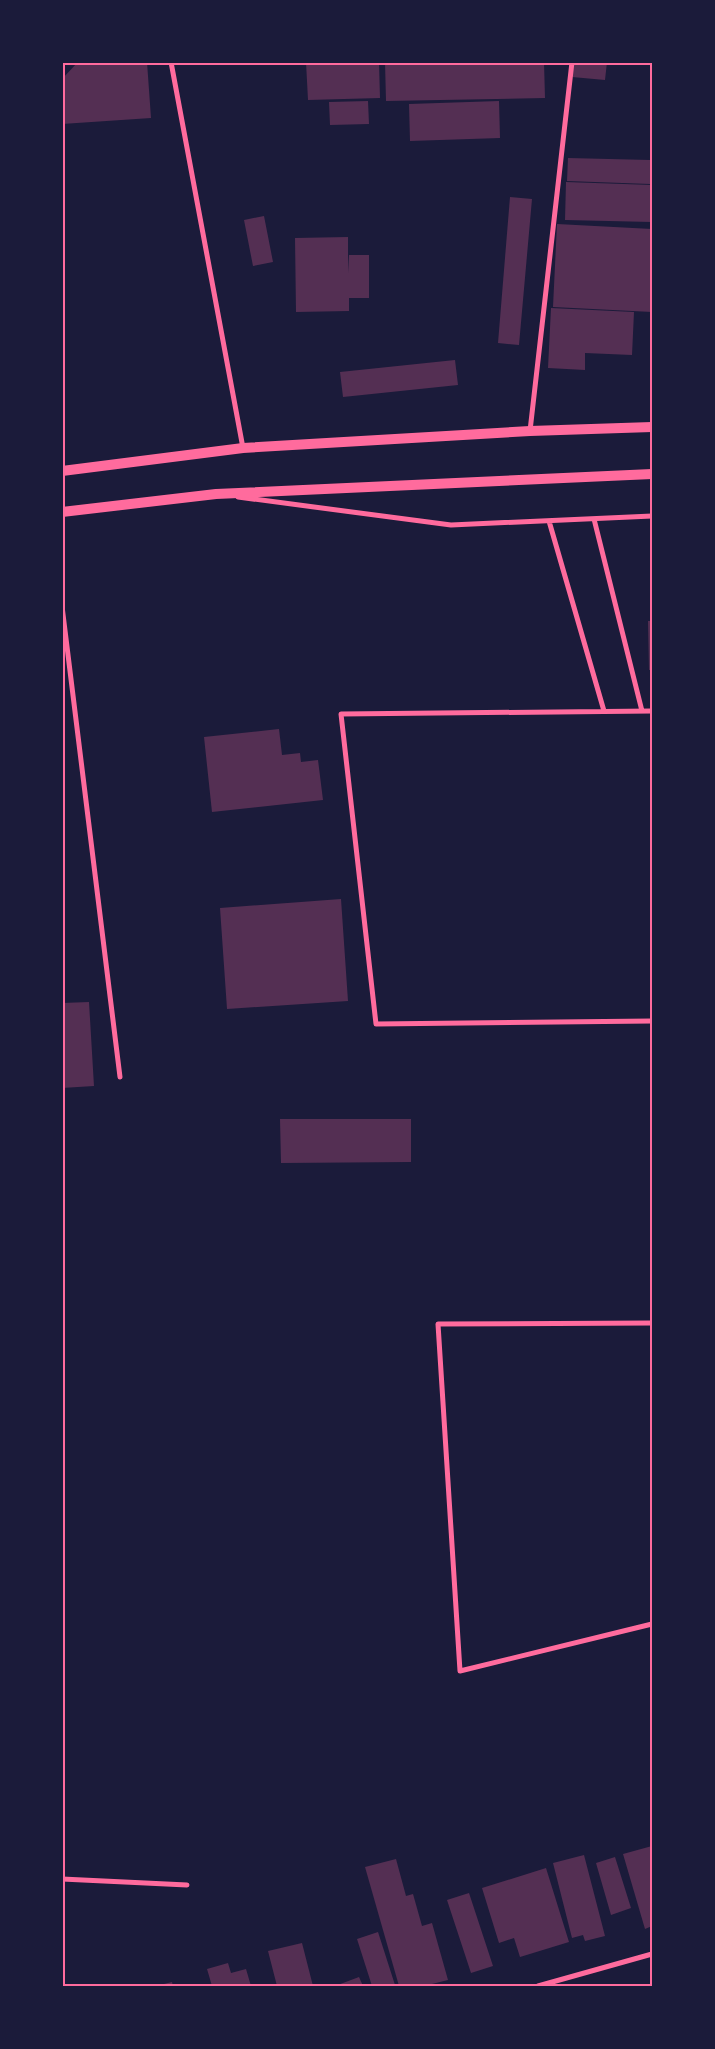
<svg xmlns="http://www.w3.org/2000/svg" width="715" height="2049" viewBox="0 0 715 2049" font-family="'Noto Serif',serif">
<rect width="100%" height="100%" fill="#1b1b3a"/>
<path fill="#542f53" d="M78 62H147L151 118 62 124V79Z
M306 62H379L380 98 308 100Z
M385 62H544L545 98 386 101Z
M573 62H607L605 80 572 77Z
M368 101 369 124 330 125 329 102Z
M499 101 500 138 410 141 409 104Z
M568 158 650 160V184L567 181Z
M566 182 652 185V222L565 220Z
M510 197 532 199 519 345 498 343Z
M264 216 273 262 253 266 244 220Z
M557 224 652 229V312L553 307Z
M348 237V273L349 255H369V298H349V311L296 312 295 238Z
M551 308 634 312 632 355 585 353V370L548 368Z
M455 360 458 385 343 397 340 372Z
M648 621H652V670H649Z
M279 729 282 755 300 753 301 762 318 760 323 800 212 812 204 737Z
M341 899 348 1001 227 1009 220 908Z
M89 1002 94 1086 62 1088V1003Z
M280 1119H411V1162L281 1163Z
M652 1846V1926L645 1929 623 1854Z
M584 1855 605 1936 585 1941 583 1935 572 1938 553 1863Z
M615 1857 631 1908 611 1915 596 1863Z
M396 1859 406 1896 413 1894 422 1926 432 1923 448 1980 424 1986H399L365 1867Z
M546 1868 569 1942 520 1957 514 1938 499 1943 482 1888Z
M469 1893 493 1966 471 1973 447 1900Z
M378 1932 395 1985 392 1986H372L357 1939Z
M302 1943 313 1986H277L268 1951Z
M228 1963 231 1973 246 1969 251 1986H212L207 1969Z
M359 1977 363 1986H335Z
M172 1982 173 1986H156Z"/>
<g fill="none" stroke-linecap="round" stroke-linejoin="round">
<path stroke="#ff6b9d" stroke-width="5" d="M171 62 243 448
M530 431 572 62
M238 497 451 525 652 516
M594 519 642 711
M549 521 604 711
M62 606 120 1077
M652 711 341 714 376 1024 652 1021
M652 1323 438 1324 460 1671 652 1624
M62 1879 187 1885
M538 1986 652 1954"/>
<path stroke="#ff6b9d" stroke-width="10" d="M62 471 243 448 530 431 652 427
M62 512 216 494 652 474"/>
</g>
<rect width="715" height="2049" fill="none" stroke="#1b1b3a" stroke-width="128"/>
<rect x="64" y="64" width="587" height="1921" fill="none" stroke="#ff6b9d" stroke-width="2"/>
</svg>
